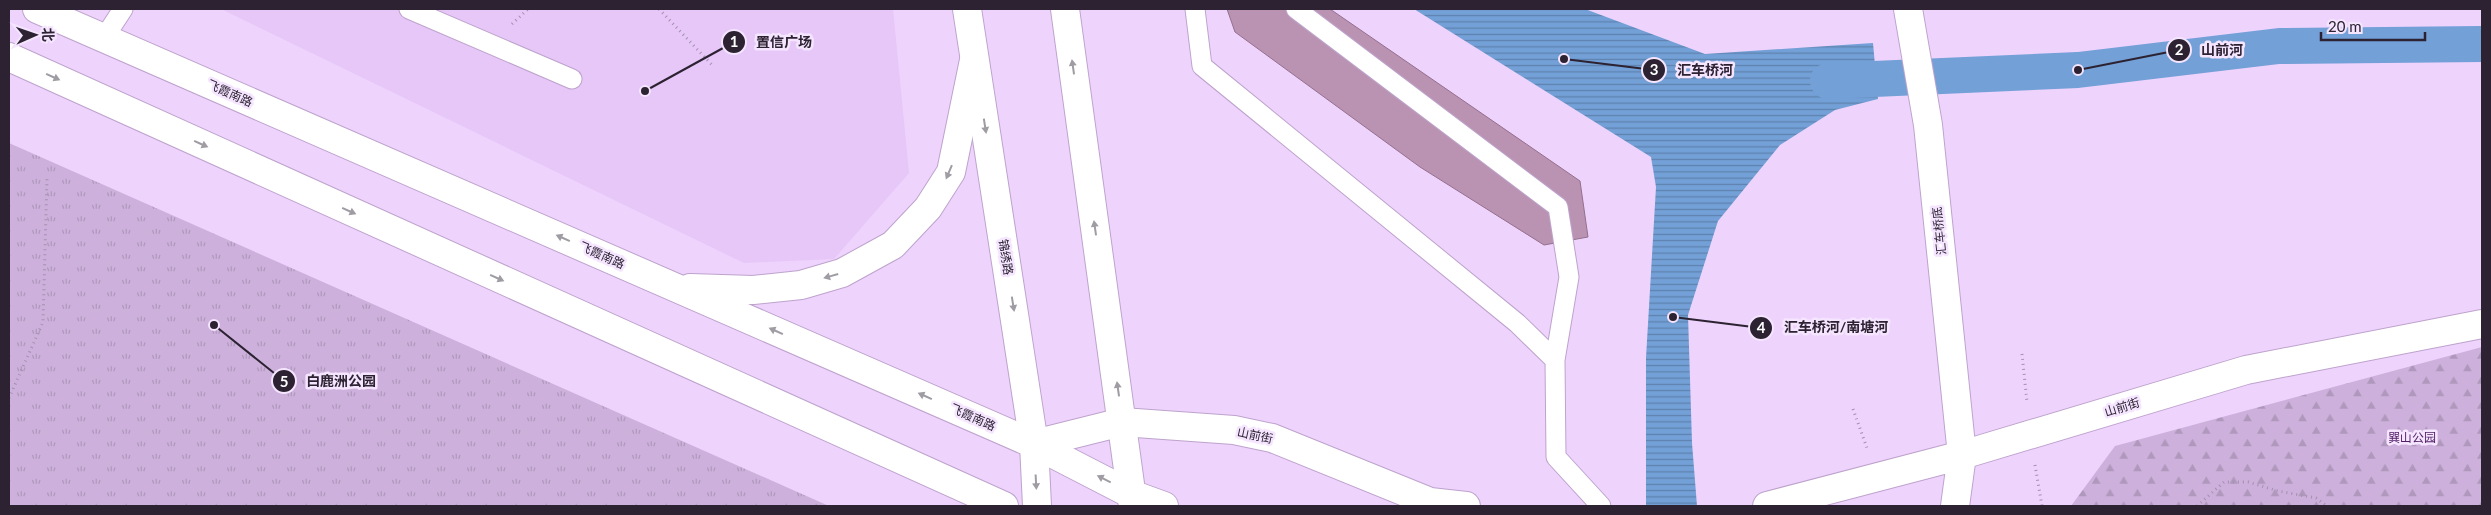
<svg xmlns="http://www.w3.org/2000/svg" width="2491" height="515" viewBox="0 0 2491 515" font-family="Lato,'Noto Sans SC',sans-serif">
<defs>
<pattern id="grass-tufts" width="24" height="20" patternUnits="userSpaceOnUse" patternTransform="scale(1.25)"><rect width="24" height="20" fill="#cdb1dc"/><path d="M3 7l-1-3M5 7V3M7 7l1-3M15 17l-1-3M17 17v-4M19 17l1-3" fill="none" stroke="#b098bd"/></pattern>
<pattern id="forest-firs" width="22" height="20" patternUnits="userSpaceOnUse" patternTransform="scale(1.25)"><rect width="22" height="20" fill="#cdb1dc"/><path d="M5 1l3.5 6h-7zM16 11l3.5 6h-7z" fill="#b098bd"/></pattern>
<pattern id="water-rules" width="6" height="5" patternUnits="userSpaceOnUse" patternTransform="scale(1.25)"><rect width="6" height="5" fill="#73a0d7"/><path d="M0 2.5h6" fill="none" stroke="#5f82af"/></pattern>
</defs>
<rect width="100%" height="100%" fill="#eed3fd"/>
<path fill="#e6c7f8" d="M221 9H893L909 173 834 259 744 263Z"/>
<path fill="url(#grass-tufts)" d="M9 143 829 506H9Z"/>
<path fill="url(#forest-firs)" d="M2482 347V506H2071L2115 446Z"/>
<path fill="url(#water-rules)" d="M1414 9H1585L1705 54 1873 43 1878 99 1835 110 1780 145 1718 221 1688 315 1692 443 1697 506H1646V358L1656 187 1651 157Z"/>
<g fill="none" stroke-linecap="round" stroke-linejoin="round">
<path stroke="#73a0d7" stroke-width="36" d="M1828 81 2078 70 2279 46 2482 44"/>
</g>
<path fill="#bb93b2" stroke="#956f8d" d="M1227 9H1330L1580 181 1588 237 1544 245 1420 167 1235 32Z"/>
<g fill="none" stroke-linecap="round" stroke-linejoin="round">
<g stroke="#bea3cc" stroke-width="21">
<path id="service" d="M409 9 572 79
M1195 9 1202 66 1517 323 1555 360 1556 457 1601 506
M1296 9 1558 207 1569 277 1555 360
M104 38 123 9"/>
</g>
<g stroke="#bea3cc" stroke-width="30">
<path id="tertiary" d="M1908 9 1928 125 1962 455"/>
</g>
<g stroke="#bea3cc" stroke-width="30">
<path id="secondary" d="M37 9 1034 444 1131 494 1164 506
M9 57 1004 506
M690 288 753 290 801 285 842 273 893 245 928 208 951 172 974 60
M1034 444 1122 422 1234 430 1272 438 1430 502 1466 506
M1767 506 1962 455 2246 370 2482 324
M1955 506 1962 455"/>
</g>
<g stroke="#bea3cc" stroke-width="30">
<path id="primary" d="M967 9 1034 444 1037 506
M1065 9 1133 506"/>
</g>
<path stroke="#a590b0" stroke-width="3" stroke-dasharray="1 4" stroke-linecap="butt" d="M659 9 714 67
M512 24 528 9
M2022 354 2027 402
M9 398 43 322 47 177
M1853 409 1867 448
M2035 465 2042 506
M2197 506 2224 482H2248L2278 491 2316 498 2327 506"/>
<use href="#service" stroke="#fff" stroke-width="19"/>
<use href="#tertiary" stroke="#fff" stroke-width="28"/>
<use href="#secondary" stroke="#fff" stroke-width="28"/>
<use href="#primary" stroke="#fff" stroke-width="28"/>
</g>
<defs><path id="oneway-solid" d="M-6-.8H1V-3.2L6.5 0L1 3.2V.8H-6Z" transform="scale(1.25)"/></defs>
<g fill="#a09ca3">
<use href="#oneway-solid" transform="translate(1073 67) rotate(-98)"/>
<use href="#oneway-solid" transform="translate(53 77) rotate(24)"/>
<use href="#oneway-solid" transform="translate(985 126) rotate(81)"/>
<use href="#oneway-solid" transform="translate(201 144) rotate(24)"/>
<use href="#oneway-solid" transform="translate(949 172) rotate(113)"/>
<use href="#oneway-solid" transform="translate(349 211) rotate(24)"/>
<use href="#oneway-solid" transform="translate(1095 228) rotate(-98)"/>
<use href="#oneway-solid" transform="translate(563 238) rotate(-156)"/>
<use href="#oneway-solid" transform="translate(831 276) rotate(164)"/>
<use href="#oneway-solid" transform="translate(497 278) rotate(24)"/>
<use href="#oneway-solid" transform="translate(1013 304) rotate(81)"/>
<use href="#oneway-solid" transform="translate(776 331) rotate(-156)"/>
<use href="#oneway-solid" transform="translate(1118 389) rotate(-98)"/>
<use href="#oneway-solid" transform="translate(925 396) rotate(-156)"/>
<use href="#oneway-solid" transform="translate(1104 479) rotate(-153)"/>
<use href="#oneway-solid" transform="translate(1036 482) rotate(87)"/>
</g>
<g text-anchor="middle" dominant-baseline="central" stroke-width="5" stroke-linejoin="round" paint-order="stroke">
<g font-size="12" fill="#2c2232" stroke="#f5e5ff">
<text transform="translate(230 93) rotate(24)">飞霞南路</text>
<text transform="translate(1939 231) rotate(-96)">汇车桥底</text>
<text transform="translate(602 255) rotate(24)">飞霞南路</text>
<text transform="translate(1006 257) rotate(81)">锦绣路</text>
<text transform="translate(2122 407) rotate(-17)">山前街</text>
<text transform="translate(973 417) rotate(24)">飞霞南路</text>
<text transform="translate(1255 435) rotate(12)">山前街</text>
</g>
<g font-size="12" fill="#4e1d64" stroke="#f5e5ff">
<text x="2412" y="437">巽山公园</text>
</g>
</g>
<path fill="none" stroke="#2c2232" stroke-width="2" d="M645 91L734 42M2078 70L2179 50M1564 59L1654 70M1673 317L1761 328M214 325L284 381"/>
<g fill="#2c2232" stroke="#f5e5ff" stroke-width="2">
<circle cx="645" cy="91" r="5"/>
<circle cx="2078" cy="70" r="5"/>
<circle cx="1564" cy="59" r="5"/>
<circle cx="1673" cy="317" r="5"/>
<circle cx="214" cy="325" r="5"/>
<circle cx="734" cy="42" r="12"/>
<circle cx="2179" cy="50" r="12"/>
<circle cx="1654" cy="70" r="12"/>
<circle cx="1761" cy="328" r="12"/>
<circle cx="284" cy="381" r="12"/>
</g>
<g font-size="15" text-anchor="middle" font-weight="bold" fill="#fff">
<text x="734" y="47">1</text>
<text x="2179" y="55">2</text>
<text x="1654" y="75">3</text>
<text x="1761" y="333">4</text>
<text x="284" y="387">5</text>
</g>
<g font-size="14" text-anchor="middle" font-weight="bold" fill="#2c2232" stroke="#f5e5ff" stroke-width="5" stroke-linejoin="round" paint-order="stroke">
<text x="784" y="47">置信广场</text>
<text x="2222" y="55">山前河</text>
<text x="1705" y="75">汇车桥河</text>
<text x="1836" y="332">汇车桥河/南塘河</text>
<text x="341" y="386">白鹿洲公园</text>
</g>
<rect width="2491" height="515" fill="none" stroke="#2c2232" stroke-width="20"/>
<g transform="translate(35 35) rotate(88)" stroke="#f5e5ff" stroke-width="4" paint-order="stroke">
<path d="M0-4L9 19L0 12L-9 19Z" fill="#2c2232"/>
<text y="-8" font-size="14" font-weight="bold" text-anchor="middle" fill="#2c2232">北</text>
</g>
<path d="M2321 32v8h104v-8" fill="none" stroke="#2c2232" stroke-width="2.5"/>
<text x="2328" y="32" font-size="15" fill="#2c2232" stroke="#f5e5ff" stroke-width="4" paint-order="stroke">20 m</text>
</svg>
